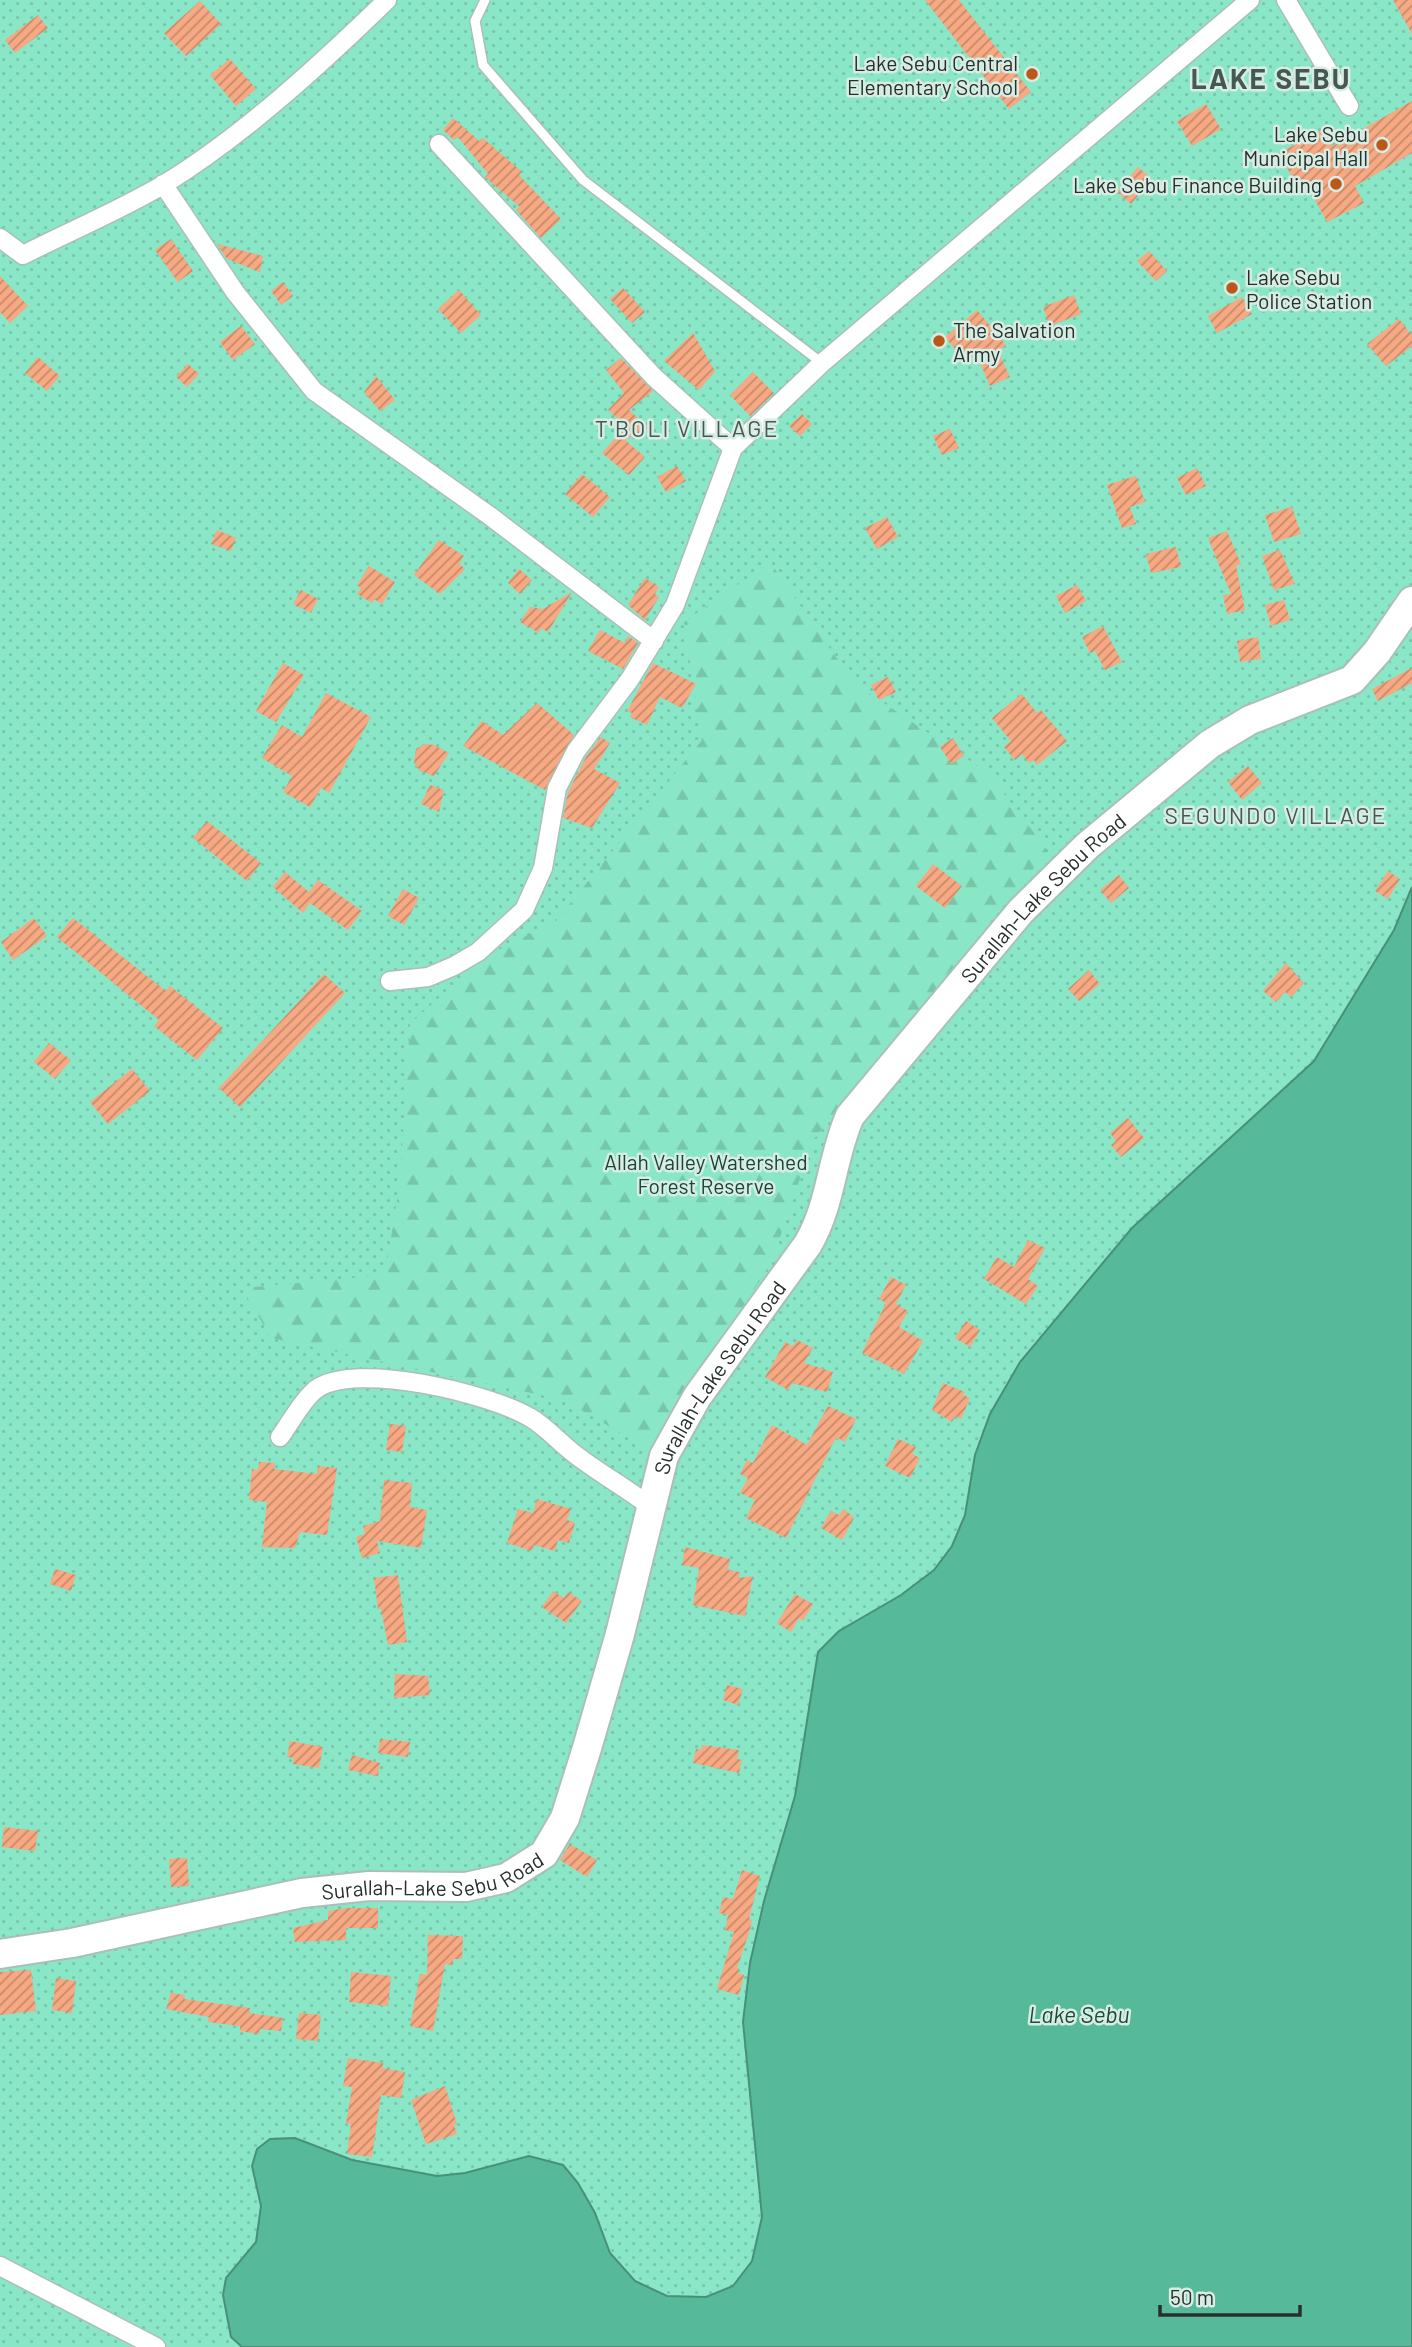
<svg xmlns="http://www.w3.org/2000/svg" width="1412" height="2347" viewBox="0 0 1412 2347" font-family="Barlow,sans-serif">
<defs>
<pattern id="green-dots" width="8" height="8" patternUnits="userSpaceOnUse" patternTransform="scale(1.75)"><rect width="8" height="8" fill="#89e6c6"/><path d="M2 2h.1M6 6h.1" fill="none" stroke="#76c6aa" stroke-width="1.8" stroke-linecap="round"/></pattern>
<pattern id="forest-firs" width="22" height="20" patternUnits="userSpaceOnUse" patternTransform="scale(1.75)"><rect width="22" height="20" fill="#89e6c6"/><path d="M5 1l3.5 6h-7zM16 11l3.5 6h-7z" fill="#76c6aa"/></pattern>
<pattern id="building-hatch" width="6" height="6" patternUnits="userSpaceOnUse" patternTransform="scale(1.75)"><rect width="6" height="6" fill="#f6a982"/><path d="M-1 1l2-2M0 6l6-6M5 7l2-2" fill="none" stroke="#c78a6b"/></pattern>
</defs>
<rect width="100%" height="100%" fill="#d7ede4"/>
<path fill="url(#green-dots)" d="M0 0H1412V2347H0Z"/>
<path fill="url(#forest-firs)" d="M770 562 854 683 988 773 1048 851 813 1140 772 1261 652 1452 565 1400 271 1338 242 1288 385 1275 400 1182 410 1024 484 957 556 921 702 740 684 622Z"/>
<path fill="#56b999" stroke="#489078" stroke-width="2" d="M1412 887V2347H242L231 2337 223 2295 226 2278 256 2242 261 2206 252 2166 257 2149 270 2139 295 2138 352 2160 437 2176 465 2173 529 2156 563 2165 578 2183 595 2213 610 2253 635 2281 667 2296 706 2297 733 2286 752 2261 762 2217 743 2022 750 1963 764 1901 795 1796 818 1652 839 1631 901 1595 934 1570 952 1546 965 1515 975 1455 990 1414 1020 1362 1132 1228 1314 1061 1394 930Z"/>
<path fill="url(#building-hatch)" d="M925 0H959L1031 92 1009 109Z
M1393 0H1412V34Z
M200 1 221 24 186 56 164 33Z
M38 15 48 28 15 53 5 40Z
M230 59 256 89 236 106 210 75Z
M1412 101V153L1355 186 1364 203 1327 222 1308 187 1300 192 1279 153 1324 129 1333 146Z
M1206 104 1221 129 1192 146 1177 121Z
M453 118 479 141 483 138 522 172 519 175 561 219 541 238 516 210 520 207 485 177 488 174 458 137 454 140 443 130Z
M1138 167 1152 179 1131 204 1117 192Z
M171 239 193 271 178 282 155 250Z
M217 244 263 256 260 272 227 259Z
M1149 251 1167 271 1156 281 1137 261Z
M0 276 28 306 10 323 0 312Z
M283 282 293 296 281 305 271 291Z
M623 288 645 312 632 323 610 299Z
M459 290 481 315 461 333 438 309Z
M1074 295 1081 314 1050 326 1043 307Z
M1242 297 1252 314 1217 333 1208 316Z
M977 310 1006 345 998 351 1010 377 990 386 976 354 966 362 945 337Z
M1399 319 1412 335V346L1386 366 1367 344Z
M241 326 255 344 233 360 220 342Z
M693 333 715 371 699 390 664 361Z
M38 357 60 376 47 391 25 373Z
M621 358 653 391 629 410 649 428 625 440 645 457 629 475 602 453 626 426 608 410 624 393 606 370Z
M188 364 199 374 187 387 176 377Z
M753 372 774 393 750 416 730 395Z
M376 376 395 400 380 411 364 392Z
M802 414 812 424 800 436 789 426Z
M950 429 959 448 942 455 933 436Z
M677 466 686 481 666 492 657 477Z
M1197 468 1206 486 1186 495 1177 478Z
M582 474 610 497 593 517 565 494Z
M1136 476 1145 502 1130 507 1136 524 1122 528 1107 485Z
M1292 507 1301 534 1274 542 1265 515Z
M887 517 898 537 877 549 865 528Z
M217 530 236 538 231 551 211 544Z
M1227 531 1241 564 1236 566 1245 610 1227 614 1223 595 1231 594 1208 538Z
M439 540 464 556 459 564 465 569 440 594 414 575Z
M1176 547 1181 567 1151 573 1146 554Z
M1280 550 1295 584 1274 590 1262 556Z
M369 566 395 582 382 604 374 599 372 603 357 594 361 588 357 585Z
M519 569 532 580 520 594 508 583Z
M645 578 659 587 655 594 659 597 645 620 628 605Z
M1077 585 1086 601 1065 613 1056 596Z
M301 590 318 599 311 613 293 604Z
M572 592 548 632 541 628 539 633 520 622 530 607 543 609Z
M1284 600 1290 620 1271 626 1265 605Z
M1103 626 1122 662 1105 670 1095 651 1090 653 1082 637Z
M600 630 625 643 628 636 638 643 623 669 588 651Z
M1258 637 1261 659 1240 662 1237 641Z
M283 663 304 675 276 722 256 711Z
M653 663 696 684 682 708 660 697 647 725 630 717 632 713 627 711Z
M1412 668V683L1378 701 1372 689Z
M888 677 896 692 879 700 871 685Z
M326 693 371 717 329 793 321 788 310 807 283 792 292 776 262 758 282 725 302 737Z
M1022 694 1037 713 1041 710 1067 741 1037 765 1034 760 1029 763 1022 754 1015 760 1004 747 1011 741 992 718Z
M537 703 574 735 545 790 463 746 482 721 503 735Z
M601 737 610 743 594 769 620 783 592 828 563 818 568 792 586 757Z
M953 738 964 756 951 764 940 747Z
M424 744 434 745 449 753 434 776 420 771 414 763 416 749Z
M1248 766 1262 783 1242 800 1228 782Z
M430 785 444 790 439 812 421 804Z
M207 821 261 863 247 881 193 838Z
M933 864 962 886 945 908 916 886Z
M1388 871 1400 879 1388 899 1375 891Z
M285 872 309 892 318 880 362 911 348 930 310 903 303 913 273 887Z
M1119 875 1129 888 1111 903 1100 890Z
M403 889 419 898 404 925 388 916Z
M34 918 47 936 13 960 1 942Z
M73 918 166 991 170 986 223 1028 197 1060 154 1026 159 1020 57 937Z
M1286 963 1304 983 1291 997 1285 992 1276 1002 1263 991Z
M1089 970 1100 984 1079 1001 1068 989Z
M324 974 345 993 240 1107 219 1088Z
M49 1043 71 1060 55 1079 34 1062Z
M132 1069 150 1091 108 1124 90 1102Z
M1128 1118 1144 1138 1121 1157 1111 1145 1116 1141 1110 1133Z
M1028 1240 1045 1248 1028 1279 1038 1286 1026 1304 984 1279 997 1257 1014 1267Z
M891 1277 906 1285 896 1304 908 1311 899 1327 923 1341 904 1374 862 1353 886 1303 879 1299Z
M966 1321 980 1330 970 1347 955 1338Z
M797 1340 813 1348 804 1363 833 1372 827 1392 792 1383 788 1390 765 1377 785 1342 793 1346Z
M943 1383 965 1392 963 1395 970 1398 961 1419 955 1416 952 1422 932 1410Z
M828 1406 856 1419 845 1442 838 1438 834 1441 786 1538 746 1518 755 1500 740 1493 748 1478 740 1474 747 1460 753 1463 772 1425 807 1445Z
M390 1424 406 1426 402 1452 386 1450Z
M898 1439 916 1447 912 1454 920 1458 910 1478 885 1466Z
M259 1462 275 1463 274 1469 317 1474 318 1466 337 1468 327 1535 300 1532 295 1548 262 1547 267 1502 249 1500 252 1469 258 1470Z
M384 1480 412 1483 410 1507 427 1510 421 1548 377 1541 380 1553 362 1558 356 1537 365 1534 363 1526 380 1521Z
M537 1499 571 1509 567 1520 575 1523 569 1543 558 1540 555 1551 534 1545 532 1551 507 1543 518 1509 533 1513Z
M844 1509 854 1518 842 1540 821 1528 831 1511 839 1515Z
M685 1547 730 1559 728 1570 740 1572 738 1578 753 1576 745 1616 693 1605 699 1568 682 1565Z
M55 1569 76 1575 71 1591 50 1584Z
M398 1575 407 1642 388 1645 381 1609H378L374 1578Z
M553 1591 564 1598 568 1592 582 1601 566 1623 542 1607Z
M795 1594 813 1604 803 1621 799 1618 791 1632 777 1623Z
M395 1674 428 1676 430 1695 394 1698Z
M727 1685 743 1689 738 1705 723 1700Z
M380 1739 410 1742 408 1757 378 1753Z
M290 1741 323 1747 319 1768 293 1764 294 1758 287 1757Z
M702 1745 739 1750 737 1759 742 1760 739 1773 693 1763 696 1749 701 1750Z
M352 1755 380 1763 378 1776 348 1770Z
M4 1827 38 1831 35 1851 2 1847Z
M570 1844 597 1860 587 1877 560 1860Z
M187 1858 189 1886 171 1887 169 1859Z
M742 1870 760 1876 749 1919 752 1920 750 1930 737 1968H739L738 1973 744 1975 739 1995 717 1989 734 1932 725 1930 728 1915 719 1913 723 1897 733 1899Z
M347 1908H378V1928H346V1940L295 1942 293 1928 328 1920V1911Z
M428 1935 463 1936 462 1959H453V1965L445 1964 433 2031 410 2026 420 1974 427 1975Z
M31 1970 36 2011 0 2015V1972Z
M351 1972 391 1976 388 2006 349 2002Z
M56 1978 76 1981 72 2013 52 2010Z
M171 1993 185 1995 184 1999 250 2008 249 2013 283 2018 281 2031 260 2029 259 2034 240 2031V2026L208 2022 209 2017 166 2009Z
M299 2013 321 2015 318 2041 296 2039Z
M348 2058 383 2063V2068L405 2072 401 2098 381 2095 372 2157 347 2154 351 2124H346L352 2087 343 2086Z
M445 2086 457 2124 454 2125 457 2134 426 2144 411 2100Z"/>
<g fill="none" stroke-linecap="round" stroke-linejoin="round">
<g stroke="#aac0b7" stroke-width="12">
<path id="lane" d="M485 0 475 21 483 65 583 180 822 363"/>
</g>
<g stroke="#aac0b7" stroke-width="21">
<path id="street" d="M1286 0 1349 106
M439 144 654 377 733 448
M163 184 235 292 314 391 490 516 654 641
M0 238 23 255C70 231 121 210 166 183 244 135 321 64 387 0
M390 981 428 977 454 966 478 952 524 910 543 868 557 788 576 751 630 679 675 605 733 448 822 363 1250 0
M280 1437C291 1422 301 1402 315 1390 354 1360 491 1394 531 1418 546 1427 558 1441 572 1452 597 1472 625 1487 651 1507
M0 2266 156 2347"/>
</g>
<g stroke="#aac0b7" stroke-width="32">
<g id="primary">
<path id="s1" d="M0 1954 72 1943 302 1893 369 1886 466 1887 506 1878 544 1854 565 1818 587 1748 620 1634 664 1456 697 1397 808 1244C832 1202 831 1159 850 1116L1021 911 1087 846 1210 744 1250 720 1352 680 1377 652 1412 601"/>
</g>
</g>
<use href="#lane" stroke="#fff" stroke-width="9"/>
<use href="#street" stroke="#fff" stroke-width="18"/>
<use href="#primary" stroke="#fff" stroke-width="28"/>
</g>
<g fill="#ba581a" stroke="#d7ede4" stroke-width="2.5">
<circle cx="1032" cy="74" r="7"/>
<circle cx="1382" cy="145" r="7"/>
<circle cx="1336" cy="184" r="7"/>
<circle cx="1232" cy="288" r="7"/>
<circle cx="939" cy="341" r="7"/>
</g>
<g text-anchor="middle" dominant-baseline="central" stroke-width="5" stroke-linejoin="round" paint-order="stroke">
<g font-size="21" fill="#272f2c" stroke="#d7ede4" text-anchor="end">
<text x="1018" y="62">Lake Sebu Central<tspan x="1018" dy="24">Elementary School</tspan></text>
<text x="1368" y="133">Lake Sebu<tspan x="1368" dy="24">Municipal Hall</tspan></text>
<text x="1322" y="184">Lake Sebu Finance Building</text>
<text x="1246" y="276" text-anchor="start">Lake Sebu<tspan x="1246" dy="24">Police Station</tspan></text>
<text x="953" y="329" text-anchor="start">The Salvation<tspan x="953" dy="24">Army</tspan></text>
</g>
<g font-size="21" fill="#272f2c" stroke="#d7ede4">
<text stroke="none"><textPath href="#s1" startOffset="1659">Surallah-Lake Sebu Road</textPath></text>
<text stroke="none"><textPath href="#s1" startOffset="1071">Surallah-Lake Sebu Road</textPath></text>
<text stroke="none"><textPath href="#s1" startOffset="441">Surallah-Lake Sebu Road</textPath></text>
</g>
<g font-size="21" fill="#194437" stroke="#d7ede4">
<text x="706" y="1161">Allah Valley Watershed<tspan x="706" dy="24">Forest Reserve</tspan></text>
</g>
<g font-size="23" letter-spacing="2" fill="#455851" stroke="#d7ede4">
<text x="687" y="428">T'BOLI VILLAGE</text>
<text x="1276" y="815">SEGUNDO VILLAGE</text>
</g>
<g font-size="23" font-style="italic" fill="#1e493b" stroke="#d7ede4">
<text x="1079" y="2014">Lake Sebu</text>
</g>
<g font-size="28" font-weight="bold" letter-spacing="2" fill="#455851" stroke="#d7ede4">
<text x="1271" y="78">LAKE SEBU</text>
</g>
</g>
<path d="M1160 2305v10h140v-10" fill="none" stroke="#272f2c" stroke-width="3.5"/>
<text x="1170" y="2305" font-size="21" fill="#272f2c" stroke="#d7ede4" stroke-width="5" paint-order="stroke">50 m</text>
</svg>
